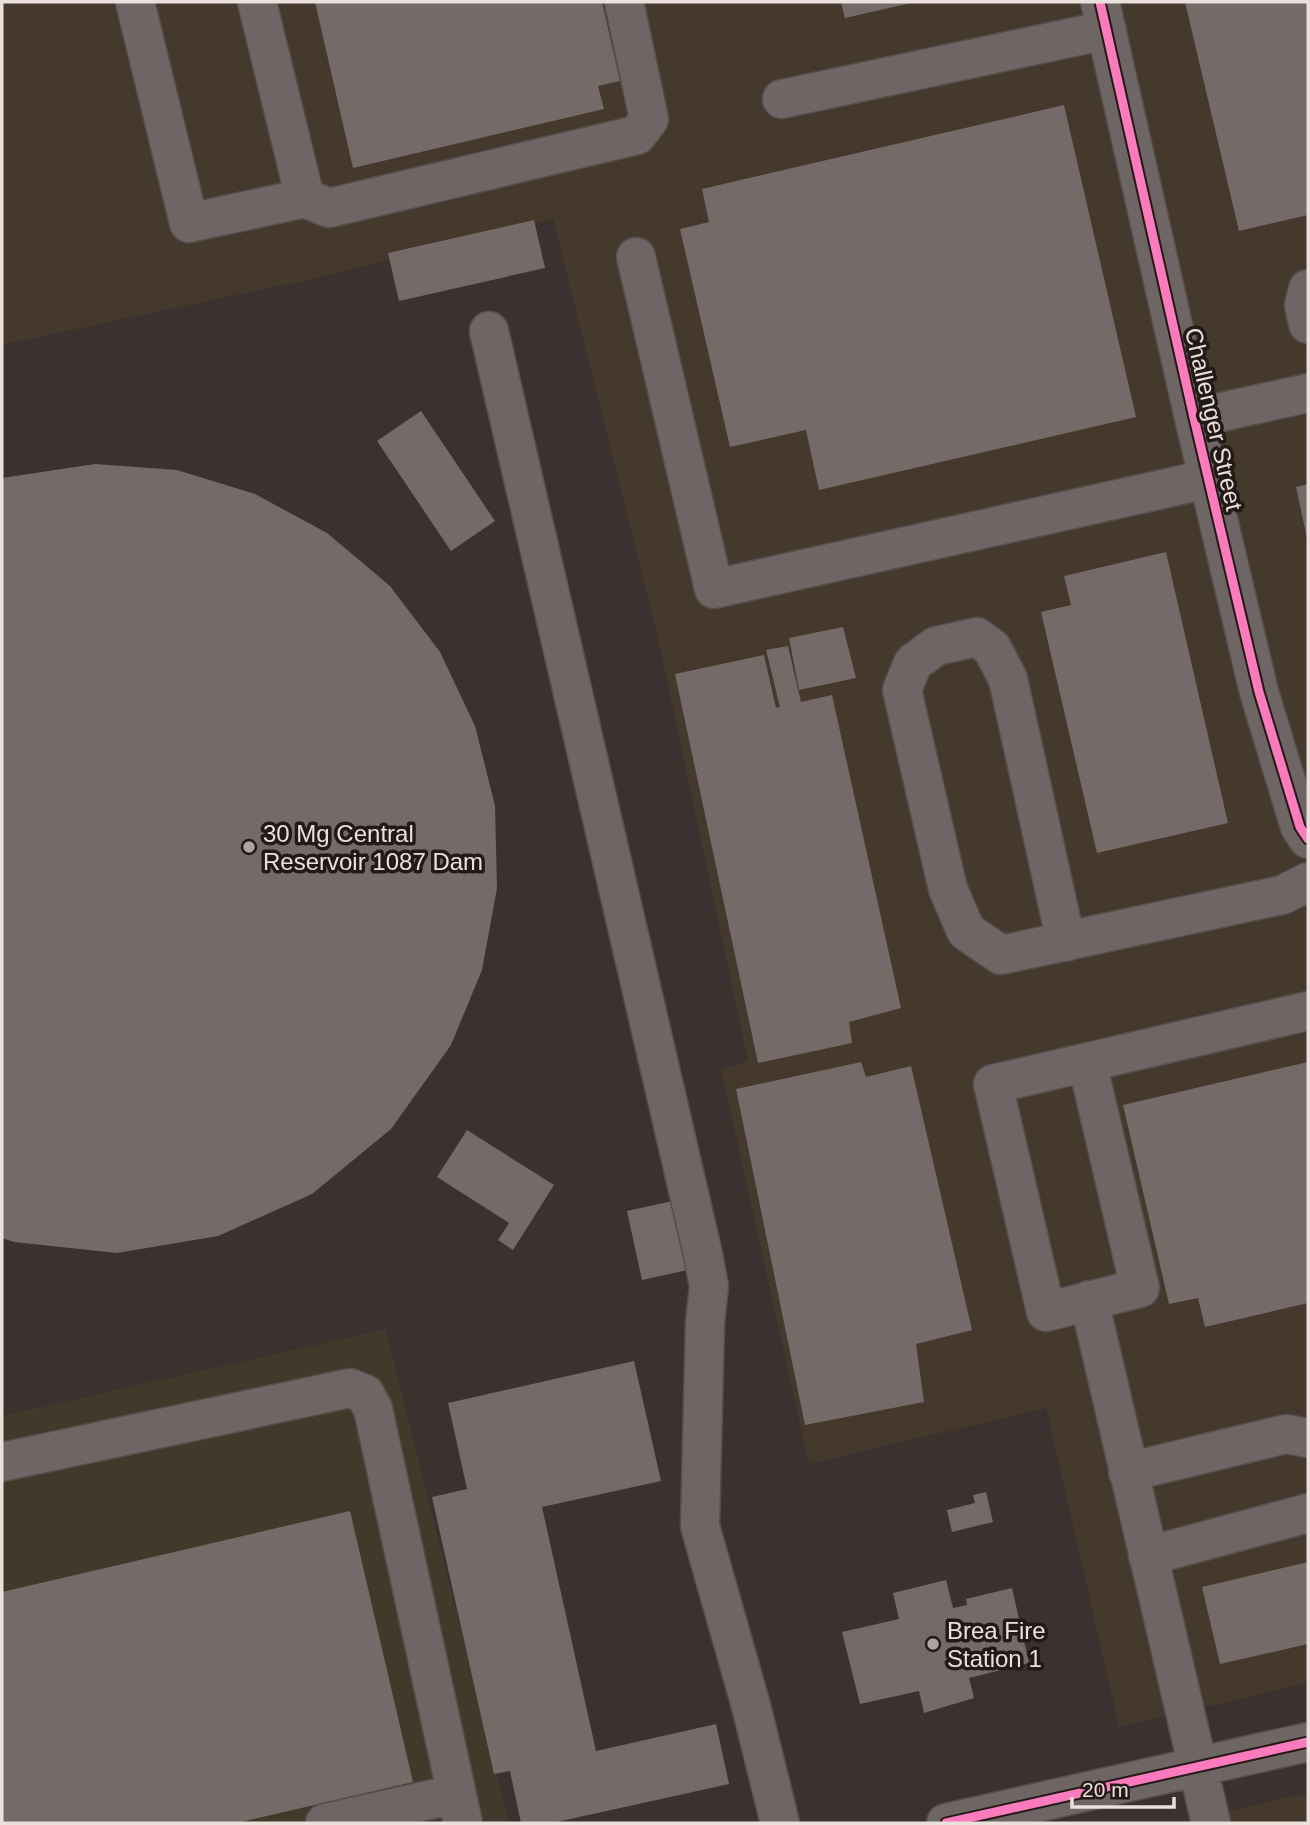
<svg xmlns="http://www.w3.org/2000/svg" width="1310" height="1825" viewBox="0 0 1310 1825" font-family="Arial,sans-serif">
<rect width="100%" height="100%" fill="#3b322f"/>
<path fill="#43392b" d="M386 1329 509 1823H2V1416Z"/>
<path fill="#45382c" d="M2 2H1308V1683L1119 1727 1046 1408 809 1464 721 1070 748 1061 657 634 553 219 321 277 2 345Z
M1308 1793V1823H1175Z"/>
<path fill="#766a68" d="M315 2H602L620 81 598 86 604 109 353 168Z
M841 2H911V3L845 18Z
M1185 2H1308V215L1239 231Z
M1064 105 1136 417 819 490 806 430 730 447 680 229 709 222 702 189Z
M534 220 545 268 399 301 388 253Z
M421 411 495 521 451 551 377 441Z
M95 464 177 470 255 494 327 533 390 586 440 652 475 726 495 806 497 888 482 970 451 1045 391 1129 312 1194 218 1236 117 1253 14 1242 2 1238V478Z
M1308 484V538H1307L1296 487Z
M1166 552 1228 823 1097 853 1041 612 1071 605 1064 576Z
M843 627 856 678 799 690 789 638Z
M788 646 801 702 832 695 901 1008 849 1022 852 1043 758 1063 675 674 764 655 776 708 780 707 766 650Z
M861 1062 866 1077 911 1066 972 1330 916 1344 924 1402 805 1425 736 1089Z
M1308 1062V1303L1205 1327 1198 1298 1169 1304 1123 1105Z
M467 1130 554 1185 513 1250 498 1240 509 1223 437 1177Z
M677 1200 692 1269 642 1280 627 1211Z
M634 1361 661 1481 542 1507 596 1751 716 1724 729 1784 552 1823H521L510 1771 494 1774 432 1497 467 1489 448 1403Z
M986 1492 993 1522 952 1532 947 1510 975 1503 973 1495Z
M350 1511 413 1782 237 1823H2V1592Z
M1308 1562V1644L1220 1664 1202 1587Z
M946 1580 953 1608 967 1605 966 1599 1012 1588 1029 1663 969 1678 974 1698 924 1713 919 1691 860 1704 842 1632 899 1619 893 1593Z"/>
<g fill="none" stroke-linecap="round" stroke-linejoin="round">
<g stroke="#564e4c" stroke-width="41">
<path id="minor" d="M135 2 189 223 305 198 257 2
M1100 2 1194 418 1259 692 1300 827 1308 839
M782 99 1107 30
M305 198 329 208 637 135 649 119 624 2
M636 257 714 589 1208 479
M1308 289 1304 305 1308 324
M489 331 702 1250 709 1286 705 1323 700 1526 751 1706 780 1823
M1194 418 1308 393
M1066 942 1008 679 992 648 977 637 936 646 913 663 902 690 948 889 966 931 1001 955 1282 895 1308 882
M1087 1062 1140 1288 1046 1312 993 1084 1308 1011
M1089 1300 1211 1823
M2 1462 350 1388 365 1394 373 1409 463 1823
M1128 1472 1286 1434 1308 1438
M1148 1556 1308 1513
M325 1823 456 1794
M946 1823 1308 1742"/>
</g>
<use href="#minor" stroke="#6d6664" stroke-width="38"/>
<g stroke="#221a17" stroke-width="13">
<path id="cycleway" d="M1100 2 1194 418 1259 692 1300 827 1308 839
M946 1823 1308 1742"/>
</g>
<use href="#cycleway" stroke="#fd7abc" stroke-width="9"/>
</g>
<g fill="#ada39f" stroke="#221a17" stroke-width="2.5">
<circle cx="249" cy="847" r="7"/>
<circle cx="933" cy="1644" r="7"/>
</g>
<g text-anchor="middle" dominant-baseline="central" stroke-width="7" stroke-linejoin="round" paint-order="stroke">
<g font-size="24" fill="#ebe0dc" stroke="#221a17">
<text transform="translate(1214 419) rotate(77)">Challenger Street</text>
</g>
<g font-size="24" fill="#ebe0dc" stroke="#221a17" text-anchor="start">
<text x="263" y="833">30 Mg Central<tspan x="263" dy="28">Reservoir 1087 Dam</tspan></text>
<text x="947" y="1630">Brea Fire<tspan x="947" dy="28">Station 1</tspan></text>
</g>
</g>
<rect width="1310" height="1825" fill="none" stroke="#ebe0dc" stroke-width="7"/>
<path d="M1072 1797v10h102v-10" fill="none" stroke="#ebe0dc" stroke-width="3.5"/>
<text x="1082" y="1797" font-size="21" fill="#ebe0dc" stroke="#221a17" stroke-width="5" paint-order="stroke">20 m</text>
</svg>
